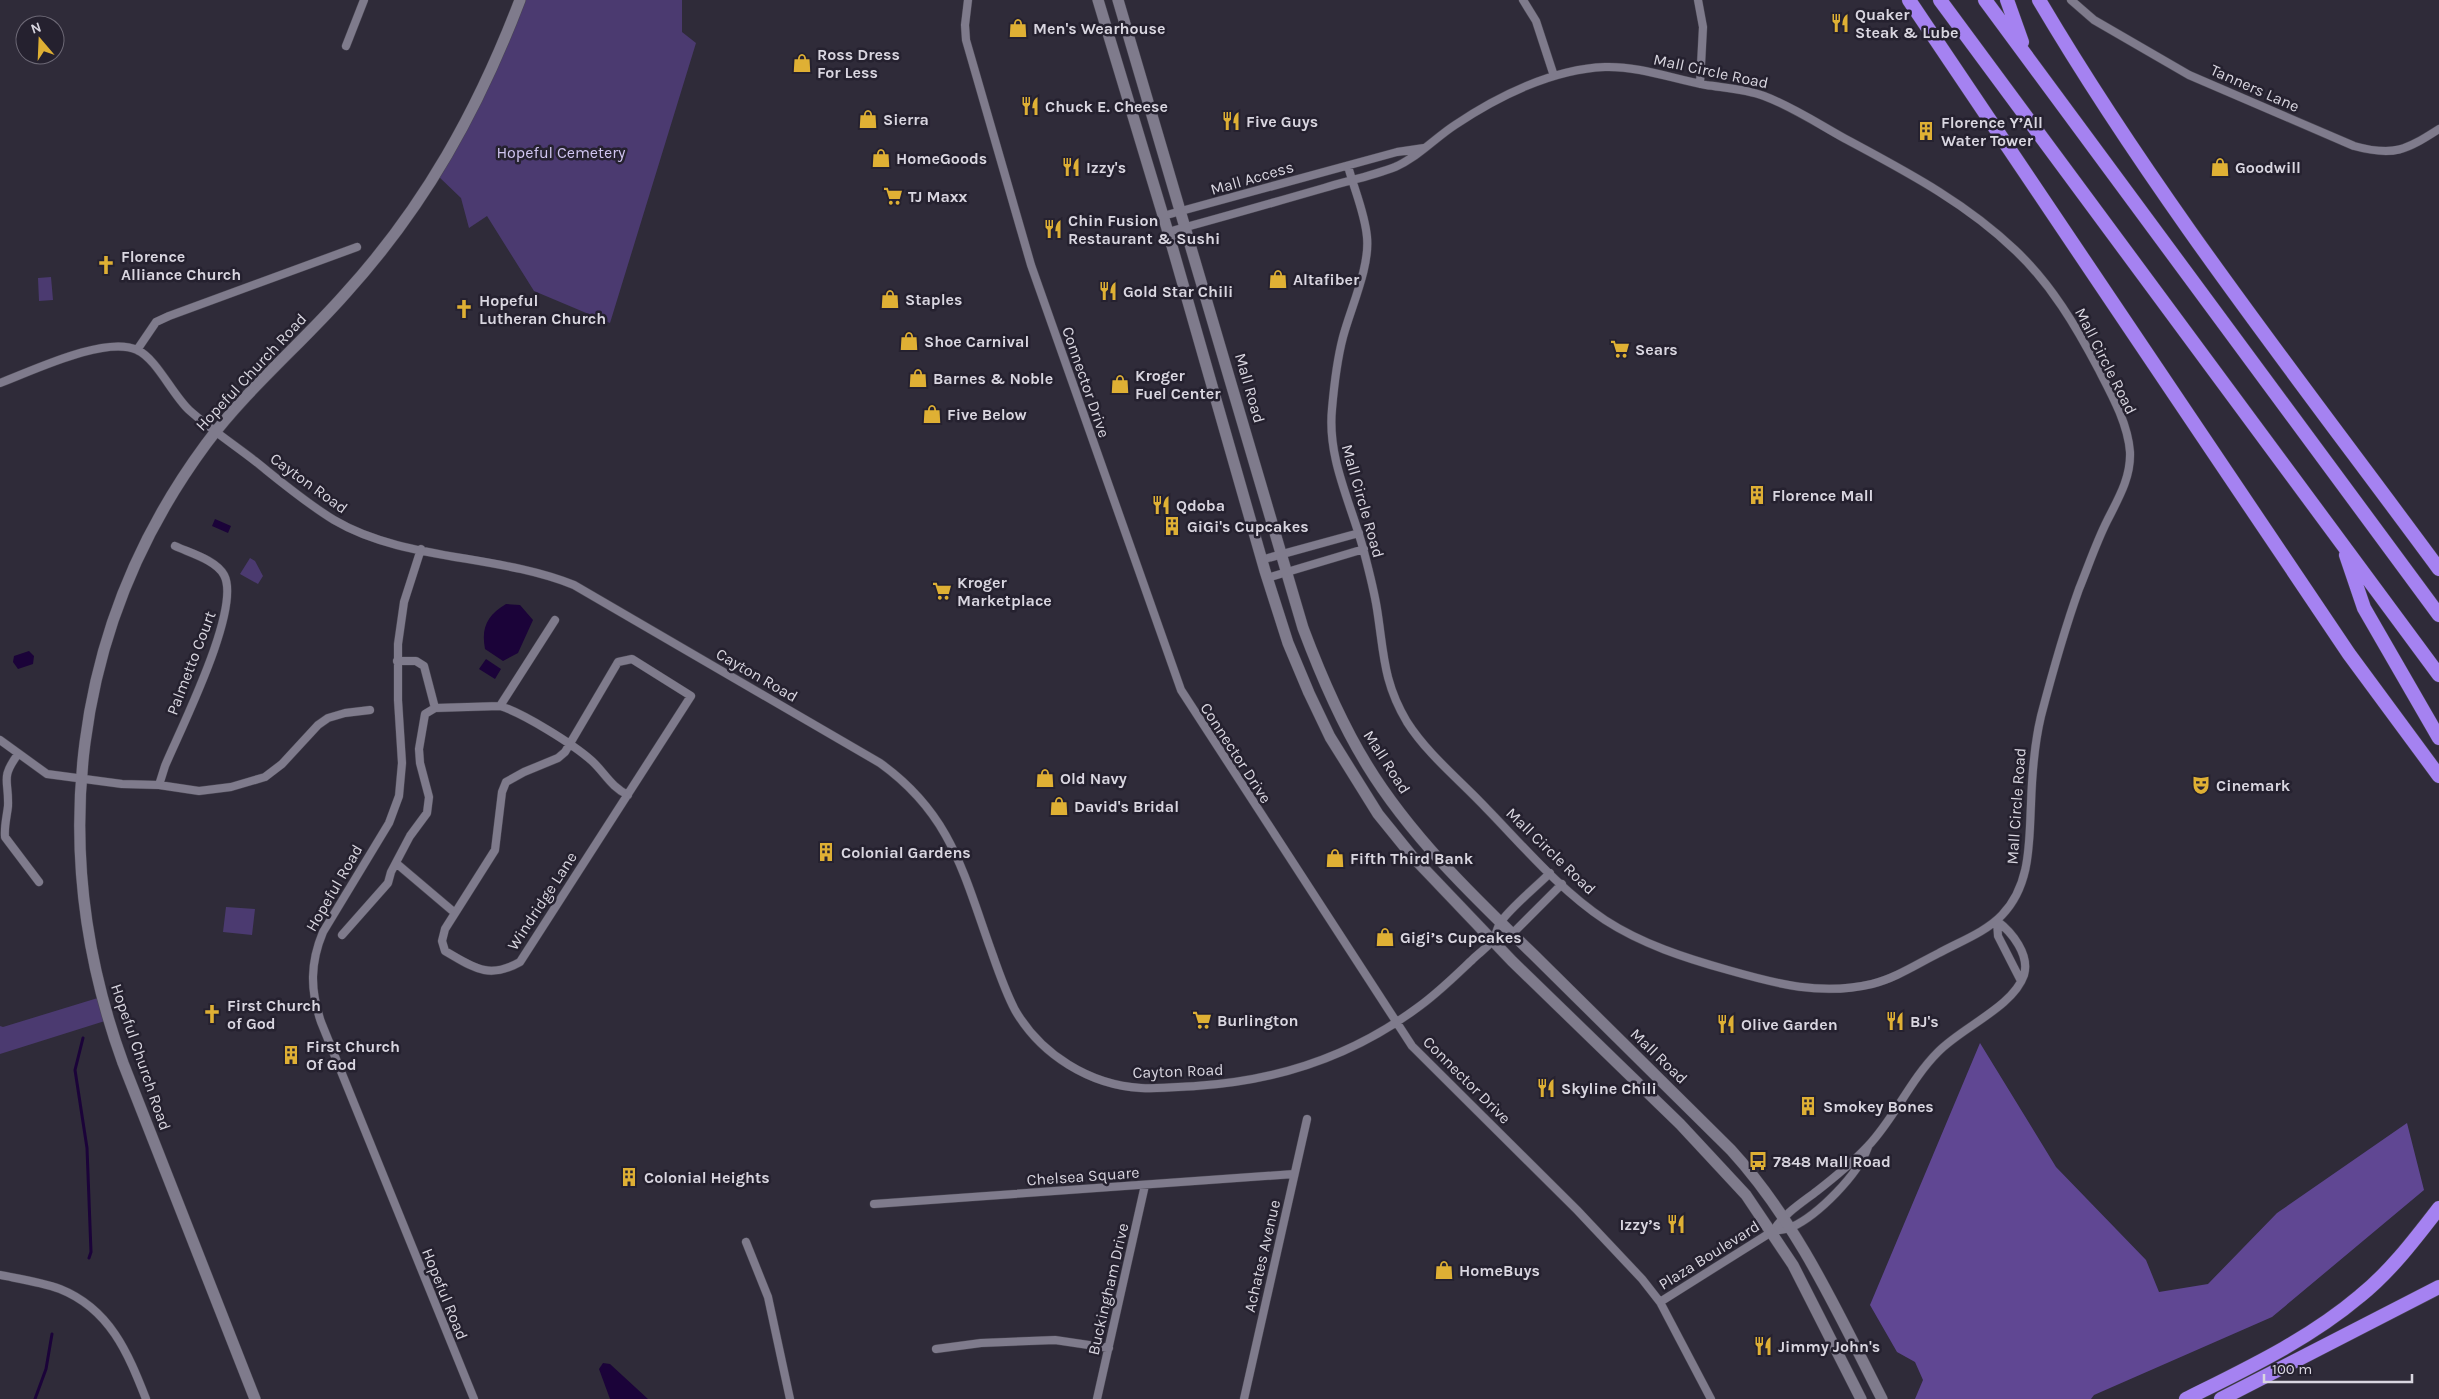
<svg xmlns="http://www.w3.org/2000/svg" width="2439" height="1399" viewBox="0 0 2439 1399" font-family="Karla,sans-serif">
<rect width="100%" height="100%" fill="#2f2b39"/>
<path fill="#4b3a70" d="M520 0H682V32L696 43 610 323 534 291 487 216 469 228 461 198 437 175Z
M51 277 53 300 39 301 38 278Z
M250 558 255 561 263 576 258 584 240 574Z
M226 907 255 909 252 935 223 932Z
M101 997 108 1020 0 1054V1026L3 1027Z"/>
<path fill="#604793" d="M1980 1043 2056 1167 2146 1260 2159 1292 2208 1284 2277 1213 2407 1123 2424 1190 2272 1317 2094 1395 2091 1399H1915L1923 1380 1915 1362 1897 1352 1870 1305Z"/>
<path fill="#1b0339" d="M215 519 231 526 228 533 212 526Z
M506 604 520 605 533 620 518 653 503 661 485 649C481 628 487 615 506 604Z
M29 651 34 656 33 664 18 669 13 662 14 656Z
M486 659 501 669 495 679 479 669Z
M603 1363 610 1364 648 1399H610L599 1369Z"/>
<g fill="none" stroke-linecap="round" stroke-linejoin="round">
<path stroke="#1b0339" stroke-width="3" d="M83 1038 75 1070 87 1148 91 1252 89 1258
M35 1399 46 1369 52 1334"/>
<g stroke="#494652" stroke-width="9">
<path id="street" d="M968 0 965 25 966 40 1031 265 1181 690 1412 1046 1577 1210 1642 1279 1660 1302 1711 1399
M1523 0 1536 21 1554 76
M1698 0 1703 27 1700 84
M2071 0 2094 20 2189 75 2354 146C2394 157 2406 150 2439 129
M346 46 364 0
M1163 216 1397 152 1424 148
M1168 232C1220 218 1272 203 1324 188 1347 181 1372 176 1395 167 1418 157 1435 138 1455 125 1498 96 1553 69 1605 67 1640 66 1673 79 1706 85 1726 88 1746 89 1764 96 1791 106 1817 123 1842 137 1903 170 1964 201 2015 250 2051 284 2076 326 2099 370 2112 395 2128 424 2130 452 2131 478 2118 499 2107 521 2096 543 2088 567 2079 589 2064 631 2052 674 2041 716 2034 745 2032 774 2031 804 2029 843 2031 885 2002 915 1986 932 1959 942 1939 953 1917 964 1896 978 1872 984 1821 996 1777 984 1728 970 1685 958 1642 944 1605 920 1560 890 1524 847 1487 809 1461 781 1428 755 1407 722 1383 682 1384 653 1377 609 1374 590 1369 571 1364 552 1352 505 1327 460 1332 409 1334 386 1337 360 1343 337 1351 307 1370 267 1367 237 1365 213 1354 189 1348 166
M137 350 156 322 169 316 357 247
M0 383C32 371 106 335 137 350 156 358 172 394 189 410 209 428 233 444 255 461 280 481 306 503 334 520 403 561 498 554 574 585L880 763C951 814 963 872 991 950 998 970 1005 991 1015 1010 1041 1055 1090 1085 1141 1088 1159 1089 1178 1087 1196 1086 1276 1081 1352 1056 1417 1008 1437 994 1455 976 1473 959 1479 953 1488 947 1493 940 1496 935 1497 928 1500 923 1510 908 1536 887 1550 873
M421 549 404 602 398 644V700L402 763 399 796 389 823 323 932C310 963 310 990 321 1022L474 1399
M1261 560 1359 533
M1267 578 1364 549
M632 659 691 696 520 962C488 980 473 967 445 951L442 941 445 929 495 850 502 792 506 782 524 772 558 758 565 752 618 662Z
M397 661H416L424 666 435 708
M500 706C523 713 573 744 592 761 605 773 611 787 628 795
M0 740 47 774 122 784 159 785 199 791 231 787 265 777 282 764 318 725 328 718 345 713 370 710
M18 754C0 779 9 779 8 806 7 816 4 826 5 837L39 882
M159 785 165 766C180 730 242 608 224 575 216 560 190 553 175 546
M396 863 455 913
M1997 921 1998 936 2021 981
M342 935 388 883 391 872 410 836 427 813 429 797 420 763 419 749 425 714 435 708 500 706 555 620
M1492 941 1512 934 1562 884
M874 1204 1294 1174
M1773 1231C1785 1213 1800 1204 1817 1191 1835 1177 1853 1162 1868 1146 1894 1119 1910 1080 1938 1052 1962 1027 2013 1007 2024 975 2030 955 2012 932 1997 921
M746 1242 768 1297 790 1399
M0 1275C20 1279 41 1282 60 1289 110 1309 128 1353 146 1399
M1660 1302 1773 1231C1779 1230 1786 1230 1792 1227 1818 1215 1858 1175 1868 1147
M936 1349 981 1343 1055 1340 1109 1348
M1097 1399 1145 1185
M1244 1399 1307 1119"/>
</g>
<g stroke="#494652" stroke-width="12">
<path id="secondary" d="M1098 0 1168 232 1265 571 1288 643 1309 693 1330 737 1378 814 1412 856 1512 961 1680 1124 1746 1195 1793 1265 1861 1399
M1118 0 1303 628C1321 676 1340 721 1367 765 1411 837 1474 897 1534 955 1600 1020 1665 1085 1731 1150 1797 1222 1838 1313 1882 1399
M255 1399 123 1063C46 851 71 627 206 444 247 389 300 345 345 294 425 206 478 110 520 0"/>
</g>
<g stroke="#494652" stroke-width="15">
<path id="highway" d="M1909 0 2349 654 2439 776
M1940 0 2439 675
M1985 0 2439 615
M2007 0 2022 42
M2039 0C2157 200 2302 383 2439 569
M2346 555 2364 608 2439 738
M2186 1399C2246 1369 2308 1340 2360 1296 2391 1271 2415 1239 2439 1208
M2221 1399 2439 1287"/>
</g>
<use href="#street" stroke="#7f7b8c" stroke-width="8"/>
<use href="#secondary" stroke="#7f7b8c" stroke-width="11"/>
<use href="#highway" stroke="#a582f1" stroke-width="14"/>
</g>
<defs>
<g id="restaurant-bare" transform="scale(1.5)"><path d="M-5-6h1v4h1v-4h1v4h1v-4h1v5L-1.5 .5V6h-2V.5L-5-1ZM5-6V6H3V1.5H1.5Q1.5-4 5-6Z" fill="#dfb034" stroke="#25212f" stroke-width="2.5" paint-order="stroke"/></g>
<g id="shop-bare" transform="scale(1.5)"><path d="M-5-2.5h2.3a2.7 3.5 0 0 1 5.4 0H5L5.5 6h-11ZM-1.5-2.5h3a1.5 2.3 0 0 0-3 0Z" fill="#dfb034" stroke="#25212f" stroke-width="2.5" paint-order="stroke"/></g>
<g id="building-bare" transform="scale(1.5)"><path d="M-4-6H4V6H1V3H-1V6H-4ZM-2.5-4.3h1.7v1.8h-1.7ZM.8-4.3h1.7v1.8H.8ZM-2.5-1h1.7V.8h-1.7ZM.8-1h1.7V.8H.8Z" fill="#dfb034" stroke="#25212f" stroke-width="2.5" paint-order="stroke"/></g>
<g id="supermarket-bare" transform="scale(1.5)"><path d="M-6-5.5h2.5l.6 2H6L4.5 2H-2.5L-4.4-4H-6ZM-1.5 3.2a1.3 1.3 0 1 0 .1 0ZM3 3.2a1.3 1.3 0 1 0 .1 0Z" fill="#dfb034" stroke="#25212f" stroke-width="2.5" paint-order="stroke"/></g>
<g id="church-bare" transform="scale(1.5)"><path d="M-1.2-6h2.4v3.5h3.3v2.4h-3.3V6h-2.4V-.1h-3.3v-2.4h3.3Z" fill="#dfb034" stroke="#25212f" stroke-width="2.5" paint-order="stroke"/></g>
<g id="theatre-bare" transform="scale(1.5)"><path d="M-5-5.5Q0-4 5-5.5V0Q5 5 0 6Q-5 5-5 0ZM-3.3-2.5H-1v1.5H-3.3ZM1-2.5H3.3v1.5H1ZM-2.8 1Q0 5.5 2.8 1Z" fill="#dfb034" stroke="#25212f" stroke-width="2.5" paint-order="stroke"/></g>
<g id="bus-bare" transform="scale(1.5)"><path d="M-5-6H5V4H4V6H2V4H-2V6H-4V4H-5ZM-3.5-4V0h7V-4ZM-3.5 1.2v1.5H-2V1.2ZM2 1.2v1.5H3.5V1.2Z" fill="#dfb034" stroke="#25212f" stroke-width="2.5" paint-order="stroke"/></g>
</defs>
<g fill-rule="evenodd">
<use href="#restaurant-bare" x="1840" y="23"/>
<use href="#shop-bare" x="1018" y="28"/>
<use href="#shop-bare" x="802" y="63"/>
<use href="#restaurant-bare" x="1030" y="106"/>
<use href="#shop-bare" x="868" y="119"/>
<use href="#restaurant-bare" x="1231" y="121"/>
<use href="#building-bare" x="1926" y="131"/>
<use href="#shop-bare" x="881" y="158"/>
<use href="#restaurant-bare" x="1071" y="167"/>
<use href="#shop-bare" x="2220" y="167"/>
<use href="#supermarket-bare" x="893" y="196"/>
<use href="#restaurant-bare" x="1053" y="229"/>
<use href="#church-bare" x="106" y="265"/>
<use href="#shop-bare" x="1278" y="279"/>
<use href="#restaurant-bare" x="1108" y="291"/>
<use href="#shop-bare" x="890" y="299"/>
<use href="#church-bare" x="464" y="309"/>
<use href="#shop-bare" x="909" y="341"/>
<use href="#supermarket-bare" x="1620" y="349"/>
<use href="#shop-bare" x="918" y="378"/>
<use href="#shop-bare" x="1120" y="384"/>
<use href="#shop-bare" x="932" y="414"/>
<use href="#building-bare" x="1757" y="495"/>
<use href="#restaurant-bare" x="1161" y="505"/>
<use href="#building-bare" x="1172" y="526"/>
<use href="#supermarket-bare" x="942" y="591"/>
<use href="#shop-bare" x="1045" y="778"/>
<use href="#theatre-bare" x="2201" y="785"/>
<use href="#shop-bare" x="1059" y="806"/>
<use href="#building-bare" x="826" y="852"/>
<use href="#shop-bare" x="1335" y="858"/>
<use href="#shop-bare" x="1385" y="937"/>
<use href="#church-bare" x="212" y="1014"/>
<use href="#supermarket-bare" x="1202" y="1020"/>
<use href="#restaurant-bare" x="1895" y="1021"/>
<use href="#restaurant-bare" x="1726" y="1024"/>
<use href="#building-bare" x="291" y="1055"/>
<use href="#restaurant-bare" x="1546" y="1088"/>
<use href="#building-bare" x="1808" y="1106"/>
<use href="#bus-bare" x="1758" y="1161"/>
<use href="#building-bare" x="629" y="1177"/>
<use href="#restaurant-bare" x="1676" y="1224"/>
<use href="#shop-bare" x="1444" y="1270"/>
<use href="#restaurant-bare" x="1763" y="1346"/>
</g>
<g text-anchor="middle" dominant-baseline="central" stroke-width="5" stroke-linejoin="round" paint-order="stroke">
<g font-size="16" font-weight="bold" fill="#d9d6e0" stroke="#25212f" text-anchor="start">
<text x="1855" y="14">Quaker<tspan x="1855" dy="18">Steak &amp; Lube</tspan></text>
<text x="1033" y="28">Men's Wearhouse</text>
<text x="817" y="54">Ross Dress<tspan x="817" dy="18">For Less</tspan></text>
<text x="1045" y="106">Chuck E. Cheese</text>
<text x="883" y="119">Sierra</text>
<text x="1246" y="121">Five Guys</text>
<text x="1941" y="122">Florence Y’All<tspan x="1941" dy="18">Water Tower</tspan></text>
<text x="896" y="158">HomeGoods</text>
<text x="1086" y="167">Izzy's</text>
<text x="2235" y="167">Goodwill</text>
<text x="908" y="196">TJ Maxx</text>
<text x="1068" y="220">Chin Fusion<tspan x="1068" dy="18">Restaurant &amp; Sushi</tspan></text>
<text x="121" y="256">Florence<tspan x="121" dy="18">Alliance Church</tspan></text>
<text x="1293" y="279">Altafiber</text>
<text x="1123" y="291">Gold Star Chili</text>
<text x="905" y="299">Staples</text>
<text x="479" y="300">Hopeful<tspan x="479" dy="18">Lutheran Church</tspan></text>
<text x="924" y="341">Shoe Carnival</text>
<text x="1635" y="349">Sears</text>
<text x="1135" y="375">Kroger<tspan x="1135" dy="18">Fuel Center</tspan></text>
<text x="933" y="378">Barnes &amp; Noble</text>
<text x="947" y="414">Five Below</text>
<text x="1772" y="495">Florence Mall</text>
<text x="1176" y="505">Qdoba</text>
<text x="1187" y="526">GiGi's Cupcakes</text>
<text x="957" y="582">Kroger<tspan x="957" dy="18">Marketplace</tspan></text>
<text x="1060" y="778">Old Navy</text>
<text x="2216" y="785">Cinemark</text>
<text x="1074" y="806">David's Bridal</text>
<text x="841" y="852">Colonial Gardens</text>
<text x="1350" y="858">Fifth Third Bank</text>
<text x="1400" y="937">Gigi’s Cupcakes</text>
<text x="227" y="1005">First Church<tspan x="227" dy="18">of God</tspan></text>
<text x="1217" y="1020">Burlington</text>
<text x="1910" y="1021">BJ's</text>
<text x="1741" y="1024">Olive Garden</text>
<text x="306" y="1046">First Church<tspan x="306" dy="18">Of God</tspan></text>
<text x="1561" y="1088">Skyline Chili</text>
<text x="1823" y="1106">Smokey Bones</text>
<text x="1773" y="1161">7848 Mall Road</text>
<text x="644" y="1177">Colonial Heights</text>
<text x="1661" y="1224" text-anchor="end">Izzy’s</text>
<text x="1459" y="1270">HomeBuys</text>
<text x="1778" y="1346">Jimmy John's</text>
</g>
<g font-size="16" fill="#d9d6e0" stroke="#25212f">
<text transform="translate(1711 71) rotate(12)">Mall Circle Road</text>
<text transform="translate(2255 88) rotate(24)">Tanners Lane</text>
<text transform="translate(1252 178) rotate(-16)">Mall Access</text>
<text transform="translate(2106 361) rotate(63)">Mall Circle Road</text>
<text transform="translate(251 372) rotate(-47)">Hopeful Church Road</text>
<text transform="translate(1086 382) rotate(71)">Connector Drive</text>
<text transform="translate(1250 388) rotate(74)">Mall Road</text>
<text transform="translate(309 483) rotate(36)">Cayton Road</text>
<text transform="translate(1363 501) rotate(74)">Mall Circle Road</text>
<text transform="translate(191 663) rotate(-69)">Palmetto Court</text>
<text transform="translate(757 675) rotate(30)">Cayton Road</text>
<text transform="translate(1236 753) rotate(57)">Connector Drive</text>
<text transform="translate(1387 762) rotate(57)">Mall Road</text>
<text transform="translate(2016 806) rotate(-86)">Mall Circle Road</text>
<text transform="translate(1551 851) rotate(44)">Mall Circle Road</text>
<text transform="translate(334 888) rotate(-60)">Hopeful Road</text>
<text transform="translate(542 901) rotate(-57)">Windridge Lane</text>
<text transform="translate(1659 1056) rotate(44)">Mall Road</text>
<text transform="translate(141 1057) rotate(71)">Hopeful Church Road</text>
<text transform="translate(1178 1071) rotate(-2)">Cayton Road</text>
<text transform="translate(1467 1080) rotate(45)">Connector Drive</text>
<text transform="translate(1083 1176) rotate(-4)">Chelsea Square</text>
<text transform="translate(1709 1255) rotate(-32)">Plaza Boulevard</text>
<text transform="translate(1262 1256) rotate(-77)">Achates Avenue</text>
<text transform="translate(1108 1289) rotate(-77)">Buckingham Drive</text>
<text transform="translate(445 1294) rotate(68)">Hopeful Road</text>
</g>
<g font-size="16" fill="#d0c5f0" stroke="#25212f">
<text x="561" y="152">Hopeful Cemetery</text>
</g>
</g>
<g transform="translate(40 40) rotate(341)"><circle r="24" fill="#25212f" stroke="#6d6976"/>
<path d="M0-4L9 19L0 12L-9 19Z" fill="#dfb034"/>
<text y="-8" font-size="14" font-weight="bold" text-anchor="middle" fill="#d9d6e0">N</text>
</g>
<path d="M2264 1374v8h148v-8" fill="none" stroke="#d9d6e0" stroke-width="2.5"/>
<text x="2272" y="1374" font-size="15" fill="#d9d6e0" stroke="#25212f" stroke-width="4" paint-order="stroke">100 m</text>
</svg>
